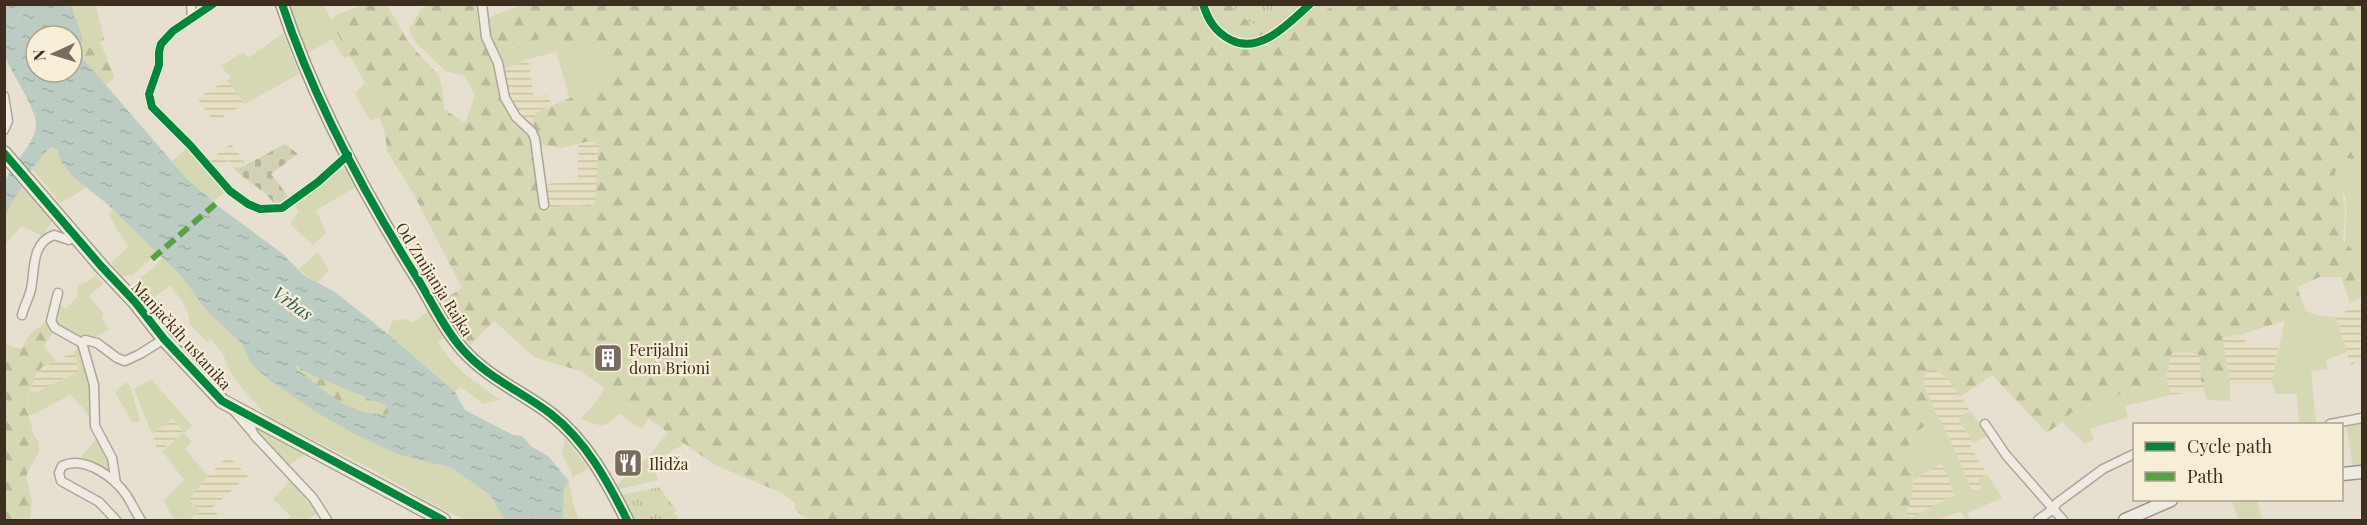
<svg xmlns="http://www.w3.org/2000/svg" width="2367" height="525" viewBox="0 0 2367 525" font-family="'Playfair Display',serif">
<defs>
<pattern id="farmland-rules" width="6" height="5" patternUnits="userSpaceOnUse" patternTransform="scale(1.5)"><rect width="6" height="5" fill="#e6dfc2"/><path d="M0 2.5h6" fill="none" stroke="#c6c0a6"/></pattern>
<pattern id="forest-firs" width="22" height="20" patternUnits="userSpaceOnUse" patternTransform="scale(1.5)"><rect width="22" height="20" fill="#d6d7b3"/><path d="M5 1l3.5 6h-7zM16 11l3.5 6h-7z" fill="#b9b99a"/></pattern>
<pattern id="cemetery-stones" width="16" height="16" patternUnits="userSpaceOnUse" patternTransform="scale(1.5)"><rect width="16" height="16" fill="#d1d1b3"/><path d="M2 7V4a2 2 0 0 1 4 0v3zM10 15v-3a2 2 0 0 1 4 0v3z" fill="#b4b49a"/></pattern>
<pattern id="park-tufts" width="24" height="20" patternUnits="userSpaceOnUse" patternTransform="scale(1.5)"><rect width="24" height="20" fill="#d6d7b3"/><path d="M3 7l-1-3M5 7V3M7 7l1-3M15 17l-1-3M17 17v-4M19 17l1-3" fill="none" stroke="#b9b99a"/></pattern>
<pattern id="water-ripples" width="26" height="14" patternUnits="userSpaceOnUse" patternTransform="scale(1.5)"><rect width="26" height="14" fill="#bcccc2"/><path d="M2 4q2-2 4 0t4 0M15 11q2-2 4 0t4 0" fill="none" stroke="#a2b0a6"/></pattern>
</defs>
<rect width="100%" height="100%" fill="#e7e0d1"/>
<path fill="url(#farmland-rules)" d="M528 59 534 96 548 94 552 106 538 112 533 118 532 126 518 113 509 99 504 69Z
M227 80 245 104 214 122 197 98Z
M590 141 599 145 596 204 548 208 544 184 578 182V144Z
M231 144 246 164 236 170 229 161 215 169 210 160Z
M2362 304V360L2351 365 2335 316Z
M2243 334 2247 346 2279 343 2271 385H2231L2221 338Z
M74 352 79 371 29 396 35 376 42 367Z
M2187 352 2200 355 2201 382 2204 390 2171 395 2166 377 2172 353Z
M1926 370H1935L1946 375 1970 411 1958 419 1974 443 1970 446 1987 474 1978 479 1981 488 1972 492 1949 437 1929 399 1923 382Z
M173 417 184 433 158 452 152 434Z
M228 456 248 476 212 508 222 520H195L192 518 200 511 189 499 208 476Z
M1942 463 1955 495 1912 517 1906 515 1914 480Z"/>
<path fill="#d6d7b3" d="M71 5H96L102 31 83 38Z
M296 5H324L350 56 344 58 332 39 308 53 290 7Z
M521 5H526C519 22 505 28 489 37L485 19Z
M283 33 299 74 245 104 227 80 231 78 221 66 243 52 248 58Z
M542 37 597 41 607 68V82L570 99 556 52 528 59 504 69 497 53 524 47Z
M365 83 377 94 379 117 370 121 355 93Z
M189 146 204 163 225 192 213 202 187 179 172 161Z
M52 147C59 152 58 156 62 163 67 173 78 180 87 187 78 194 69 197 60 203L32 169 49 148Z
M2339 156 2352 159 2362 156V283C2335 272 2350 216 2345 196 2343 191 2337 185 2334 180Z
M339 169H349L358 186 316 210 326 233 313 245 291 225V222L299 211 293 204 304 200Z
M22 185 53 220 43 236 22 226 5 244V215Z
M113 210 157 253 133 275 122 276 111 263 129 246C119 235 116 227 109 215Z
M318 252 329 270 317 283 298 270Z
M162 258 182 277 206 310 241 343 252 365 268 379 314 411 360 437 400 455 452 468 490 495 505 520H467L443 510 375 471 268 417 239 385 228 368 224 356 211 339 207 342 189 323C191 311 178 295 170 286L146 303 136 287 135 282 153 268Z
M96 275 103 284 89 296 104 314 101 317 109 329C85 345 79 339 57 324L54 320 58 304 66 309 77 297 78 285 87 282Z
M2305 310C2313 315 2325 318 2335 316L2347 352 2326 360 2328 369 2311 371 2316 423 2299 424 2297 394H2275L2274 386 2271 385 2285 320 2299 316Z
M428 311 445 336 438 343C454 368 476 384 501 400L483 404 461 387 455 392 388 334 392 321 405 319 413 323Z
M80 345 91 395 90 419 83 408 70 395 30 416 26 405 29 396 79 371 74 352Z
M2166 377 2171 395 2125 406 2128 417 2090 429 2094 439 2085 444 2062 422 2071 413Z
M151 379 192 426 184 433 192 442 185 449 208 476 189 499 200 511 189 520H175L163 501 184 480 162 451 184 433 173 418 152 434 134 389Z
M2230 380V401L2207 400 2201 382Z
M126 382 130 386 140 421 132 422 115 392Z
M605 388 648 419 642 429 619 414C614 417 611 422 606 424 598 428 588 420 580 419L592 407Z
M1935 411 1949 437 1972 492 1981 488 1978 479 1987 474 2002 498 1967 513 1970 520H1965L1961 511 1937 520H1901L1906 515 1912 517 1955 495 1942 463 1914 480 1908 438 1928 424Z
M1970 411 1988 435 1974 443 1958 418Z
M2362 422V468L2353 469 2346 425Z
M258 427 306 453 288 466 257 432Z
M668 432 684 444 653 462 658 480 620 489 617 485 649 456Z
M565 438 588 468 572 478 571 470 562 455Z
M96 439 105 449 110 469 107 470 81 457Z
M290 481 317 513 307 520H287L290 516 273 499Z
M569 481 574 507 579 520H563L564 487Z
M2232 500H2257L2262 520H2238Z"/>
<path fill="url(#forest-firs)" d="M363 5H387L409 43 439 76 443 93 444 109 465 123 475 96 465 76 446 71 417 44 409 30 421 9 430 5H476L478 24 484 46 495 64 499 90 503 103 508 114 527 133 532 144 542 209 595 204 599 145 590 141 561 148 538 144C537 134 532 127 533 118L538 112 606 82 607 68 597 41 587 40 546 45 542 37 524 47 497 53 489 37C505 28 519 22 526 5H2362V156L2352 159 2339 156 2334 180C2350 196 2344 219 2343 240L2357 255 2350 268 2357 281 2362 283V298L2350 303 2341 277H2320L2297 287 2305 310 2299 316 2243 334 2222 338 2230 380 2201 382 2200 355 2187 352 2172 353 2166 377 2071 413 2062 422 2047 433 1992 375 1960 397C1951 383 1945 369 1926 370L1923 382 1935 411 1928 424 1908 438C1912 463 1919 500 1901 520H809L795 510V503L782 493 715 465 580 371 534 357 494 321 470 345 440 302 462 288 414 195 387 151 385 134 379 117 377 94 365 83 331 22 336 15Z
M102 31 104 40 100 42 115 78 105 85 79 53 83 38Z
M49 319 55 329 44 346 56 361 42 367 35 376 26 405 34 436 39 442V451L26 476 32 501 30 520H5V344L21 349 30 334Z
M295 364 316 377 387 406 389 414C378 415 367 415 356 411 343 406 299 375 295 364Z"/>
<path fill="url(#cemetery-stones)" d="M285 144 298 154 271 174 290 199 275 206C268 191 247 183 236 170Z"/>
<path fill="url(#park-tufts)" d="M1230 5H1335C1299 27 1261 43 1230 5Z
M659 487 677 511 673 514 679 517 672 520H635L621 495Z"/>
<path fill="url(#water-ripples)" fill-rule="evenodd" d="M5 5H71L83 38 79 54 187 179 218 206 283 254 303 275 335 292 388 334 455 392 465 410 513 435 522 436 532 447 548 456 569 481 564 488 563 520H505L490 495 452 468 400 455 360 437 314 411 268 379 252 365 241 343 206 310 182 277 106 203 72 176 61 162 57 150 52 147 49 148 32 169 5 215C5 206 2 191 5 183 11 162 33 148 36 126 37 108 11 74 5 56 2 47 5 15 5 5ZM36 36H72V72H36ZM295 365 316 377 387 406 389 414C357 417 331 398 309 378 303 373 298 372 295 365Z"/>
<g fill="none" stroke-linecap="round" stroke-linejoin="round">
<g stroke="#ada599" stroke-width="11">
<path id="street" d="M191 4 192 18
M213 4 173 31 161 44 159 52V65L149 94 152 107 190 145 230 191 248 204 260 209 282 208 318 182 348 155
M482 4 486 37 498 63 505 98 516 117 532 132 535 139 544 205
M1203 4C1208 20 1215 32 1231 40 1260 55 1289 23 1310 4
M4 96 8 121 4 130
M58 293 51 321 55 328 82 343 94 385 95 426 112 458 116 483
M22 315C24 306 29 298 31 289 35 270 31 243 54 235L69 240 76 235
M82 343 85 340 97 343 117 358 125 361 140 354 164 339
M233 410 252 432
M254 418 251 428 254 435 313 498 327 520
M1985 424 2006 455 2063 520
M2330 424 2362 418
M116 520 99 502 61 481 59 473 62 466C85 455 115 478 127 496 132 504 136 513 141 520
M2038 520 2053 509 2057 503 2103 469 2134 454"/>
</g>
<g stroke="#9c958a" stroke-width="15">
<path id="secondary" d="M282 4C314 101 365 195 419 281 433 304 445 330 463 350 488 378 522 392 551 414 586 441 608 482 627 520
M2342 474 2362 472
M2125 520 2171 500"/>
</g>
<g stroke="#928b80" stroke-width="16">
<path id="primary" d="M4 153 101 266 135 302 164 339 222 401 443 520"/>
</g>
<use href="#street" stroke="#efebe3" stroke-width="8"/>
<use href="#secondary" stroke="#efebe3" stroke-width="12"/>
<use href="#primary" stroke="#e6e1d4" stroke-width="14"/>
<path stroke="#54a441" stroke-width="6" stroke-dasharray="12 6" stroke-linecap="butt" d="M152 259 220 200"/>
<g stroke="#f7eed8" stroke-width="11">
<path id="cycleway" d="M213 4 173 31 161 44 159 52V65L149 94 152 107 190 145 230 191 248 204 260 209 282 208 318 182 348 155
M282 4C314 101 365 195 419 281 433 304 445 330 463 350 488 378 522 392 551 414 586 441 608 482 627 520
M1203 4C1208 20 1215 32 1231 40 1260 55 1289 23 1310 4
M4 153 101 266 135 302 164 339 222 401 443 520"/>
</g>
<use href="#cycleway" stroke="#00873e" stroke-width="8"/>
</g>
<defs>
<g id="building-square" transform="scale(1.5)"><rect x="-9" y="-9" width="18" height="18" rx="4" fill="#786c5e" stroke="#f7eed8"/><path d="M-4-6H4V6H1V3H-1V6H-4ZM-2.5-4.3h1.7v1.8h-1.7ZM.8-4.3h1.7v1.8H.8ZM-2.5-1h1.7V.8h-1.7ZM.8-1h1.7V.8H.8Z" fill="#fff"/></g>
<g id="restaurant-square" transform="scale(1.5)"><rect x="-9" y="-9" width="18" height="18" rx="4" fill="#786c5e" stroke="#f7eed8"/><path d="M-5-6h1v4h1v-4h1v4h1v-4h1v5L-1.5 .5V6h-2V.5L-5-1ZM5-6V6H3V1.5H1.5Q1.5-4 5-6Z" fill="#fff"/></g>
</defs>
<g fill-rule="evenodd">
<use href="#building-square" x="608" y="358"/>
<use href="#restaurant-square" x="628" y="463"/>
</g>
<g text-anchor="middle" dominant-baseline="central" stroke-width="4.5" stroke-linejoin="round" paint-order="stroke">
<g font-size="16" fill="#3d2e20" stroke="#f7eed8">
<text transform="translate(435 279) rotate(58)">Od Zmijanja Rajka</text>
<text transform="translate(182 335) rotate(48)">Manjačkih ustanika</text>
</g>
<g font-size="16" fill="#3d2e20" stroke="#f7eed8" text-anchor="start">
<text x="629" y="349">Ferijalni<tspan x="629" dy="18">dom Brioni</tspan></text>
<text x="649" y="463">Ilidža</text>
</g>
<g font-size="18" font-style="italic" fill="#2f5d5a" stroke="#f7eed8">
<text transform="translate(293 303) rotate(36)">Vrbas</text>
</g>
</g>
<rect width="2367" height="525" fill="none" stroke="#3d2e20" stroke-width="12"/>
<rect x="2133" y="423" width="210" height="78" fill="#f7eed8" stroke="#ada18e" stroke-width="1.5"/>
<rect x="2145" y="442" width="30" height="9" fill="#00873e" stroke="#ada18e" stroke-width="1.5"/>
<text x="2187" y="453" font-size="18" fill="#3d2e20">Cycle path</text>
<rect x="2145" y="472" width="30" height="9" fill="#54a441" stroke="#ada18e" stroke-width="1.5"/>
<text x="2187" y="483" font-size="18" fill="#3d2e20">Path</text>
<g transform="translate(54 54) rotate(266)"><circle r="28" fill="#f7eed8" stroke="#ada18e" stroke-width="1.5"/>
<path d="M0-4.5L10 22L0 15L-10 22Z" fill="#786c5e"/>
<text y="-9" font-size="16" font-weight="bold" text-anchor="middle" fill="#3d2e20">N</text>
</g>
</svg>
